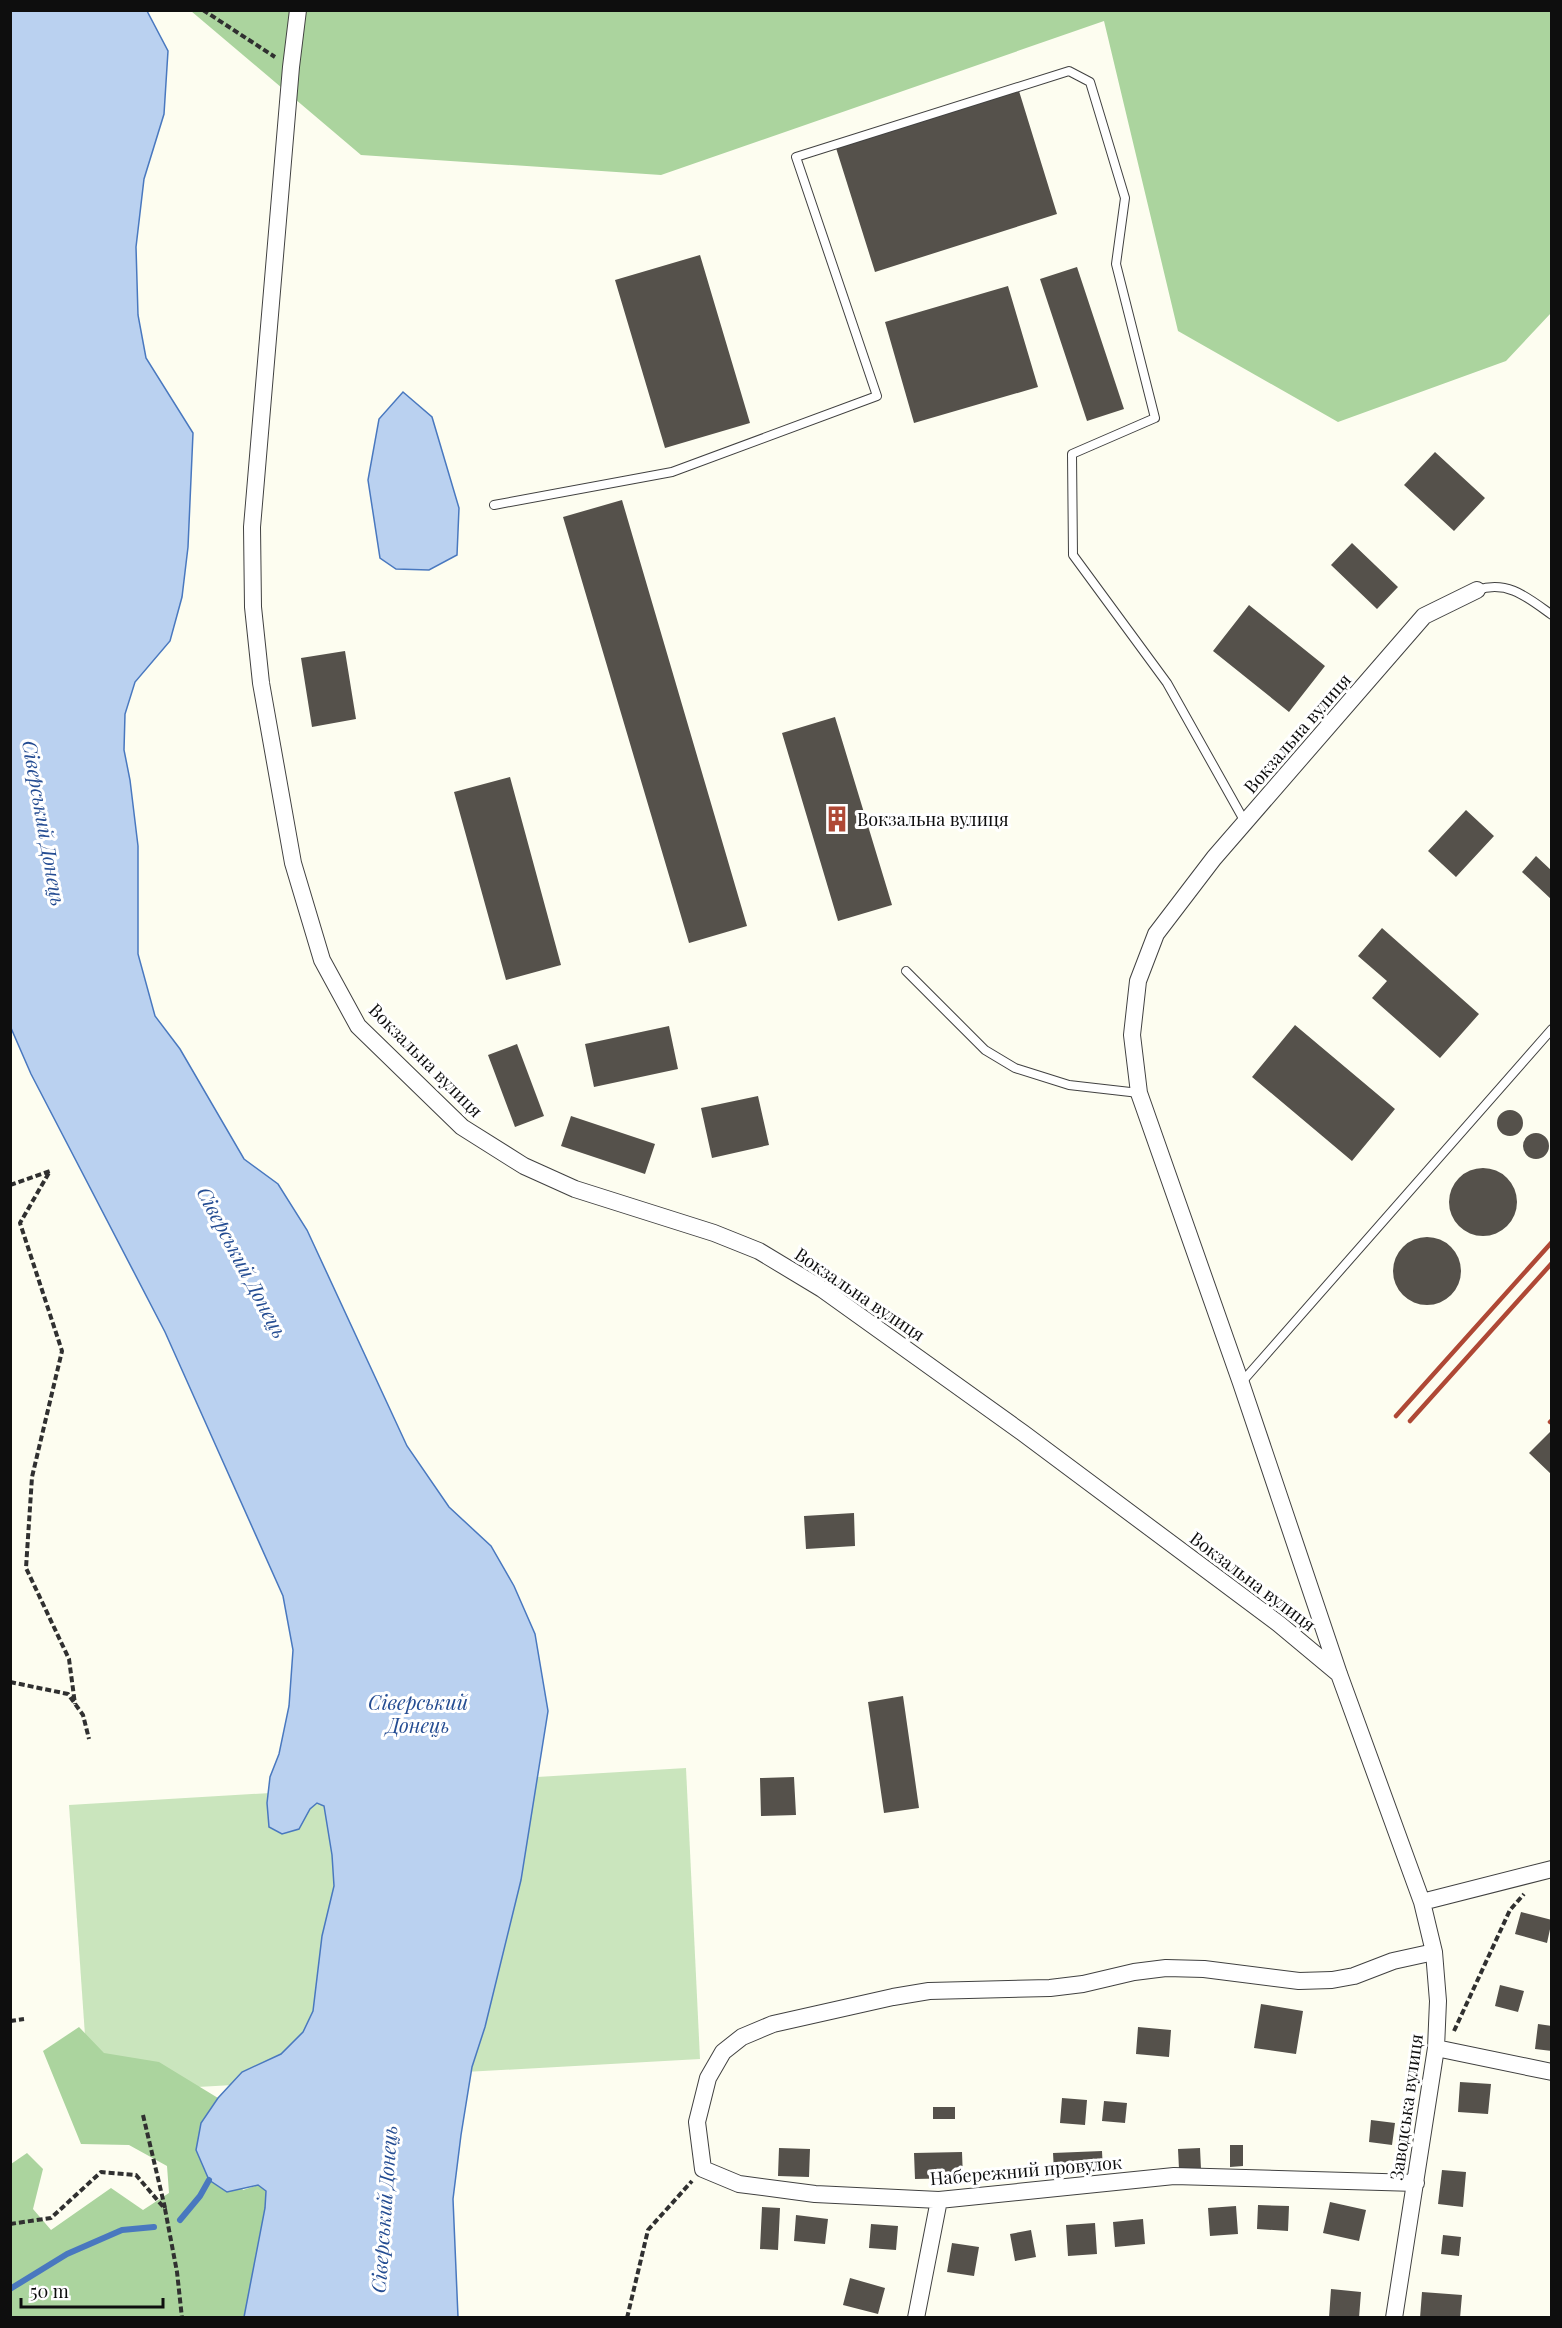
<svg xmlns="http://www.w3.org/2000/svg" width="1562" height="2328" viewBox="0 0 1562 2328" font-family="'Playfair Display',serif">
<rect width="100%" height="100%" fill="#fdfdf0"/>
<path fill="#cae5bd" d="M686 1768 700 2059 89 2093 69 1805Z"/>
<path fill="#abd49e" d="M191 11H1551V313L1506 361 1338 422 1178 331 1104 21 661 175 361 155Z
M79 2027 104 2053 159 2062 218 2098 201 2123 243 2190 258 2185 266 2191 265 2208 244 2317 11 2318V2164L27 2153 43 2169 33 2209 51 2230 111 2188 143 2210 169 2193 167 2166 129 2145 81 2144 43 2051Z"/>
<path fill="#bad1f0" stroke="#4978bf" stroke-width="1.5" d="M11 10 147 11 168 51 164 114 144 179 136 247 138 315 146 358 193 433 188 547 182 597 170 641 135 682 125 714 124 750 130 780 138 846V954L155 1016 180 1049 244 1159 278 1184 307 1230 407 1446 449 1507 491 1546 514 1586 535 1634 548 1711 521 1880 485 2027 472 2067 461 2135 453 2199 458 2317H244L265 2208 266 2191 258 2185 227 2192 209 2180 196 2150 201 2123 218 2098 242 2072 281 2054 303 2032 313 2011 322 1936 334 1886 332 1855 324 1806 317 1803 310 1809 299 1829 282 1834 269 1827 267 1803 270 1777 279 1754 289 1706 293 1650 283 1596 165 1332 31 1074 11 1028Z
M403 392 432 417 459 508 457 555 429 570 396 569 380 558 368 480 379 419Z"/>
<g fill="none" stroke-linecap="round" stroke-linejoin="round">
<path stroke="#4978bf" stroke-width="6" d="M180 2220 200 2196 209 2180
M10 2289 67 2254 122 2230 154 2227"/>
</g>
<path fill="#55514b" d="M1019 91 1057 214 875 272 836 148Z
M700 255 750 423 665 448 615 280Z
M1077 267 1124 409 1087 421 1040 279Z
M1008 286 1038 387 914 423 885 322Z
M1435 452 1485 498 1454 531 1404 485Z
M622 500 747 926 689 943 563 517Z
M1352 543 1398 587 1377 609 1331 565Z
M1249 605 1325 666 1289 712 1213 651Z
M345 651 356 719 312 727 301 658Z
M835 717 892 905 838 921 782 733Z
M510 777 561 965 506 980 454 792Z
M1466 810 1494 836 1456 877 1428 851Z
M1536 856 1552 871V900L1522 872Z
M1382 928 1479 1014 1440 1058 1372 998 1387 981 1358 956Z
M1295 1025 1395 1109 1352 1161 1252 1077Z
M669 1026 678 1069 594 1087 585 1044Z
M517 1044 544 1116 515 1127 488 1055Z
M758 1096 769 1145 712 1158 701 1108Z
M1497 1123a13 13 0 1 1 26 0a13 13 0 1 1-26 0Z
M571 1116 655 1144 645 1174 561 1146Z
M1523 1146a13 13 0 1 1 26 0a13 13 0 1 1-26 0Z
M1449 1202a34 34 0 1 1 68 0a34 34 0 1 1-68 0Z
M1393 1271a34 34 0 1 1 68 0a34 34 0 1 1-68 0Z
M1552 1430V1475L1529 1453Z
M854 1513 855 1546 806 1549 804 1516Z
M903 1696 919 1808 884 1813 868 1702Z
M794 1777 796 1815 761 1816 760 1778Z
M1521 1912 1552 1920 1547 1943 1515 1934Z
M1500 1985 1524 1991 1518 2012 1495 2006Z
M1261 2004 1303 2011 1296 2054 1254 2048Z
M1538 2024 1552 2026V2051L1535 2049Z
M1138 2027 1171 2030 1169 2057 1136 2054Z
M1460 2082 1491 2084 1488 2114 1458 2112Z
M1062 2098 1087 2100 1085 2125 1060 2123Z
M1104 2101 1127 2103 1125 2123 1102 2121Z
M933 2107H955V2119H933Z
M1371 2120 1395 2123 1392 2145 1369 2142Z
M1230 2145H1243V2166L1230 2167Z
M779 2148 810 2149 809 2177 778 2176Z
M1200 2148 1201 2169H1179L1178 2149Z
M1102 2151 1103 2171 1054 2172 1053 2153Z
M962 2152 963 2178 915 2179 914 2153Z
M1442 2170 1466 2172 1463 2207 1438 2204Z
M1330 2202 1366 2210 1359 2241 1323 2233Z
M1258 2205 1289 2206 1288 2231 1257 2229Z
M1236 2206 1238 2234 1210 2236 1208 2208Z
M762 2207 780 2208 778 2250 760 2249Z
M796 2215 828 2219 825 2244 794 2241Z
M1143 2219 1145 2244 1115 2247 1113 2222Z
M1095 2223 1097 2254 1068 2256 1066 2225Z
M871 2224 898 2226 896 2250 869 2248Z
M1031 2230 1036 2257 1015 2261 1010 2234Z
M1443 2235 1461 2237 1459 2256 1441 2254Z
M952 2243 979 2247 974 2276 947 2272Z
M850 2278 885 2288 878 2314 843 2305Z
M1331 2289 1361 2292 1359 2318H1329Z
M1422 2292 1462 2295 1460 2318H1420Z"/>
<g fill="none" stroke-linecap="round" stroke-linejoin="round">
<g stroke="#414141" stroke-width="10">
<path id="lane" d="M494 505 672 472 877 396 796 157 1069 71 1090 82 1125 198 1116 264 1155 418 1072 454 1073 555 1167 683 1245 822
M1477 590C1508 580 1527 597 1552 615
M906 971 985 1050 1015 1068 1069 1085 1139 1093
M1241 1383 1552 1029"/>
</g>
<g stroke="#414141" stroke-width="18">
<path id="street" d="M298 10 291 67 252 527 253 607 261 683 293 863 322 960 358 1026 462 1127 524 1166 575 1189 714 1233 759 1251 822 1289 1023 1433 1279 1624 1339 1674
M1422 1902 1552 1869
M1436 2048 1552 2072
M1416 2183 1174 2176 939 2200 815 2194 739 2184 703 2169 697 2122 708 2078 723 2052 742 2037 773 2024 893 1997 929 1991 1050 1988 1083 1984 1134 1972 1166 1968 1204 1969 1299 1981 1332 1980 1354 1976 1393 1961 1434 1952
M916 2318 939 2200
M1394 2318 1436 2048 1438 2001 1434 1952 1422 1902 1339 1674 1241 1383 1139 1093 1132 1035 1138 981 1156 934 1214 858 1424 616 1477 590"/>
</g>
<path stroke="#303030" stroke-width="4" stroke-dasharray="6 3" stroke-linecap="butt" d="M203 10 275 57
M10 1185 50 1171 20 1223 62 1351 32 1477 26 1568 69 1659 75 1704
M10 1682 68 1694 83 1715 89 1739
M10 2021 24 2019
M1454 2031 1510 1910 1524 1894
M143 2115 165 2208
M10 2224 51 2218 101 2172 136 2175 165 2209 177 2272 182 2318
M627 2318 648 2230 692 2181"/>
<use href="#lane" stroke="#fff" stroke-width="8"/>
<use href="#street" stroke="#fff" stroke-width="16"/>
<path stroke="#af4835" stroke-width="4.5" d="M1396 1416 1552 1242
M1410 1421 1552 1263
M1550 1422 1552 1420"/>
</g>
<defs>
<g id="building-bare" transform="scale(2.07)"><path d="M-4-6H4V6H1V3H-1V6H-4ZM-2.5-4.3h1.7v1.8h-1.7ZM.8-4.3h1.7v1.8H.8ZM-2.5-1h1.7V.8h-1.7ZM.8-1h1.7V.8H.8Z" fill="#af4835" stroke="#fff" stroke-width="2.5" paint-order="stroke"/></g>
</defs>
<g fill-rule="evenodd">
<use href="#building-bare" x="837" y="819"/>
</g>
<g text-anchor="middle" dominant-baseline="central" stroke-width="6" stroke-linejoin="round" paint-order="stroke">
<g font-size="18" fill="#0e0e0e" stroke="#fff">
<text transform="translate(1297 733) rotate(-49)">Вокзальна вулиця</text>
<text transform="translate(426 1060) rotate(45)">Вокзальна вулиця</text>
<text transform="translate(860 1294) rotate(34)">Вокзальна вулиця</text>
<text transform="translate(1253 1581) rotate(37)">Вокзальна вулиця</text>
<text transform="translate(1406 2107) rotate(-82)">Заводська вулиця</text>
<text transform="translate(1026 2170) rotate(-5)">Набережний провулок</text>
</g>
<g font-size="18" fill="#0e0e0e" stroke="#fff" text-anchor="start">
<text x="857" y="819">Вокзальна вулиця</text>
</g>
<g font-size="20" font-style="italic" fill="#244c92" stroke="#fff">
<text transform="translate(45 823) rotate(80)">Сіверський Донець</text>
<text transform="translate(243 1262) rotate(62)">Сіверський Донець</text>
<text x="418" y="1701">Сіверський<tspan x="418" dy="23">Донець</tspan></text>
<text transform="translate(383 2209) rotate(-86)">Сіверський Донець</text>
</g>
</g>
<rect width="1562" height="2328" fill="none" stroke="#0e0e0e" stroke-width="24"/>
<path d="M21 2298v9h142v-9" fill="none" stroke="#0e0e0e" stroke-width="3"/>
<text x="30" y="2298" font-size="18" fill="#0e0e0e" stroke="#ffffff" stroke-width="4.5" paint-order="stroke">50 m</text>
</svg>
